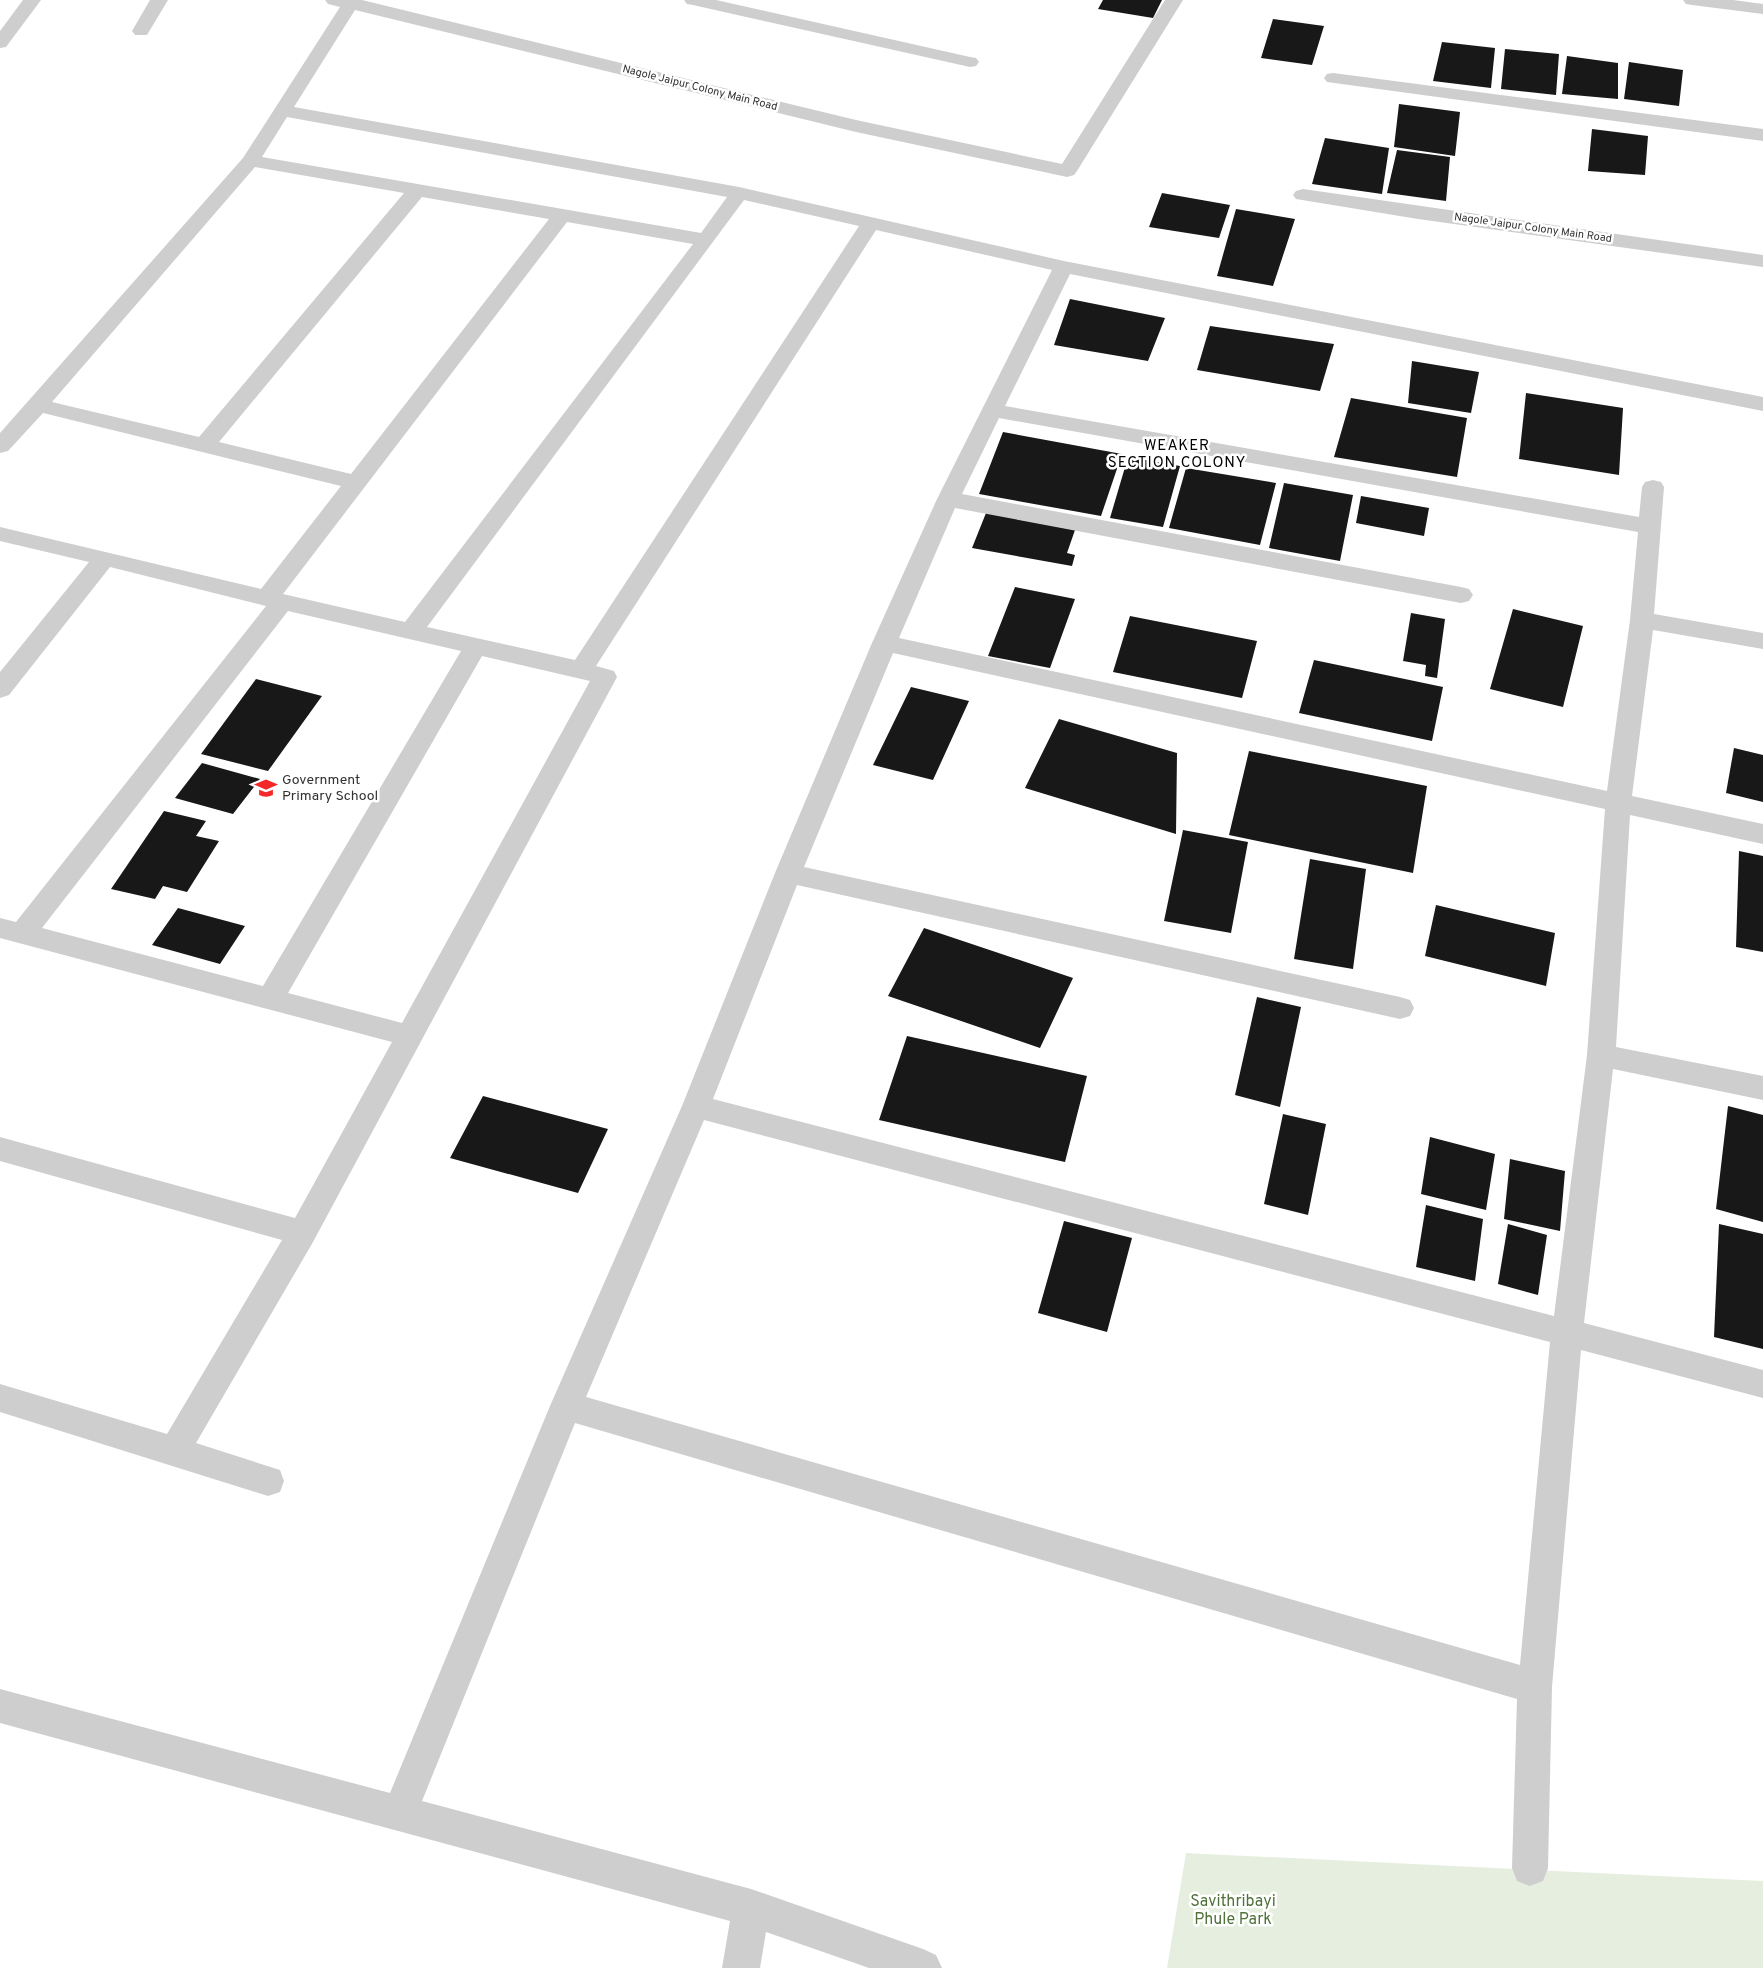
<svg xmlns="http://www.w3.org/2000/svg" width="1763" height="1968" viewBox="0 0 1763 1968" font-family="Overpass,sans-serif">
<rect width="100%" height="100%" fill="#fff"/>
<path fill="#e6efdf" d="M1186 1853 1763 1881V1968H1167Z"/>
<path fill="#181818" d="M1103 0H1162L1153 18 1098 9Z
M1273 19 1324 26 1312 65 1261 58Z
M1442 42 1495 48 1491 88 1433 81Z
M1505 49 1559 54 1556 95 1501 89Z
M1567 56 1618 63V99L1562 94Z
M1629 62 1683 70 1679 106 1624 99Z
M1399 104 1460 112 1455 156 1394 147Z
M1592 129 1648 136 1645 175 1588 171Z
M1325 138 1389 148 1382 194 1312 184Z
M1397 150 1450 157 1446 201 1387 193Z
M1162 193 1230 205 1219 238 1149 227Z
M1236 209 1295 219 1273 286 1217 276Z
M1070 299 1165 318 1148 361 1054 345Z
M1210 326 1334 344 1320 391 1197 370Z
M1412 361 1479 372 1471 413 1408 403Z
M1526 393 1623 408 1619 475 1519 459Z
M1351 398 1467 418 1457 477 1334 457Z
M1003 432 1122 454 1101 516 979 494Z
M1128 457 1180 466 1163 527 1110 518Z
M1186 468 1276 483 1260 545 1169 528Z
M1284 483 1353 495 1340 561 1269 548Z
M1361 496 1429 508 1424 536 1356 523Z
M986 513 1075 530 1067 553 1075 555 1072 566 972 548Z
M1015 587 1075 599 1050 668 988 656Z
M1513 609 1583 626 1563 707 1490 689Z
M1411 613 1445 619 1437 678 1425 676 1426 665 1403 661Z
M1130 616 1257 641 1242 698 1113 672Z
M1314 660 1443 687 1432 741 1299 713Z
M256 679 322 696 268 771 201 754Z
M911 687 969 701 933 780 873 765Z
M1059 719 1177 753 1176 834 1025 788Z
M1734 748 1763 755V802L1726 793Z
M1249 751 1427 786 1413 873 1229 835Z
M202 763 260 779 233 814 175 798Z
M164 811 206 821 196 836 219 841 187 892 163 886 155 899 111 889Z
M1183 830 1248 842 1231 933 1164 921Z
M1739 851 1763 856V952L1736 947Z
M1310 859 1366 869 1353 969 1294 959Z
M1436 905 1555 933 1546 986 1425 956Z
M178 908 245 926 220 964 152 945Z
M924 928 1073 978 1040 1048 888 996Z
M1257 997 1301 1007 1280 1107 1235 1095Z
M907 1036 1087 1076 1065 1162 879 1120Z
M483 1096 608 1129 578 1193 450 1158Z
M1728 1106 1763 1115V1222L1716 1209Z
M1283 1114 1326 1124 1308 1215 1264 1204Z
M1430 1137 1495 1154 1486 1210 1421 1194Z
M1510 1159 1565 1171 1560 1231 1504 1219Z
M1426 1205 1483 1219 1475 1281 1416 1267Z
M1064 1221 1132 1238 1107 1332 1038 1313Z
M1508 1224 1547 1235 1538 1295 1498 1284Z
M1719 1224 1763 1234V1349L1714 1337Z"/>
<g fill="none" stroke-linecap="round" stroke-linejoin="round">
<path fill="#cecece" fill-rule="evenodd" d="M23 0H41L6 47 0 48V31Z
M150 0H168L147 35H135L132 31Z
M325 0H362L856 120 1062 164 1165 0H1183L1077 171 1074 175 1067 177 856 132 355 10 294 107 739 187 1064 261 1763 397V411L1070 274 1005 406 1639 517 1642 487 1645 482 1653 480 1661 482 1664 487 1654 614 1763 633V649L1653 630 1632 796 1763 824V844L1630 815 1616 1047 1763 1076V1100L1613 1069 1584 1323 1763 1370V1398L1581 1350 1552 1687 1548 1868 1543 1881 1530 1886 1517 1881 1512 1868 1517 1699 575 1423 422 1801 751 1889 923 1949 936 1955 942 1968H869L766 1932 760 1968H722L730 1921 0 1723V1689L390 1793 550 1406 682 1106 775 873 872 643 937 499 1052 270 876 230 596 666 614 671 617 677 313 1242 196 1443 280 1470 284 1481 280 1492 268 1496 0 1412V1384L167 1434 282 1240 0 1161V1137L295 1218 392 1042 0 938V918L16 922 266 606 110 567 9 695 0 698V672L89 562 0 541V527L261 589 341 486 43 413 8 451 0 453V433L243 158 340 7 328 4ZM287 117 727 197 701 233 262 157ZM255 167 404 193 199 437 52 402ZM422 197 549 219 351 474 219 442ZM744 200 859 226 575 660 427 627ZM567 222 693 244 405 622 283 594ZM999 418 1638 532 1630 620 1607 791 899 638 955 508 1461 603 1469 601 1473 595 1469 589 1461 587 962 494ZM288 611 461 651 263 986 42 928ZM893 653 1605 809 1587 1055 1554 1316 713 1099 797 885 1400 1019 1410 1016 1414 1008 1410 1000 1400 997 804 867ZM482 656 590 681 402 1023 288 993ZM704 1120 1550 1342 1520 1665 586 1397Z
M684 0H716L970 57 976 58 979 62 976 66 970 67 693 5 687 4Z
M1683 0H1733L1763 4V14L1692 5 1686 4Z
M1333 73 1763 129V141L1327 82 1324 78 1327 74Z
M1303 189 1763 255V267L1418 219 1296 199 1293 195 1296 191Z"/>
</g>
<defs>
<g id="school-bare" transform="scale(1.725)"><path d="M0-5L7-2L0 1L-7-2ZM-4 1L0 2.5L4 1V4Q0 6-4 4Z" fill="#f42828" stroke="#fff" stroke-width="2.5" paint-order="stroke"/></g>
</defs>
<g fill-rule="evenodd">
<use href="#school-bare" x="266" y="788"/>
</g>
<g text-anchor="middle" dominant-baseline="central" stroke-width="5" stroke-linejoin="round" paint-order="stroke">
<g font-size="11" fill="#313131" stroke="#fff">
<text transform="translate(700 88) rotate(14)">Nagole Jaipur Colony Main Road</text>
<text transform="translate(1533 228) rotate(8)">Nagole Jaipur Colony Main Road</text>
</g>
<g font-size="14" fill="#313131" stroke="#fff" text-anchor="start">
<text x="282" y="780">Government<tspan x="282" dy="16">Primary School</tspan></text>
</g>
<g font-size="15" letter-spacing="1" fill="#000" stroke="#fff">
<text x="1177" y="446">WEAKER<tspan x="1177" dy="17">SECTION COLONY</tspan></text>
</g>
<g font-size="16" fill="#50723a" stroke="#fff">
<text x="1233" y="1902">Savithribayi<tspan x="1233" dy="18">Phule Park</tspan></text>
</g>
</g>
</svg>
